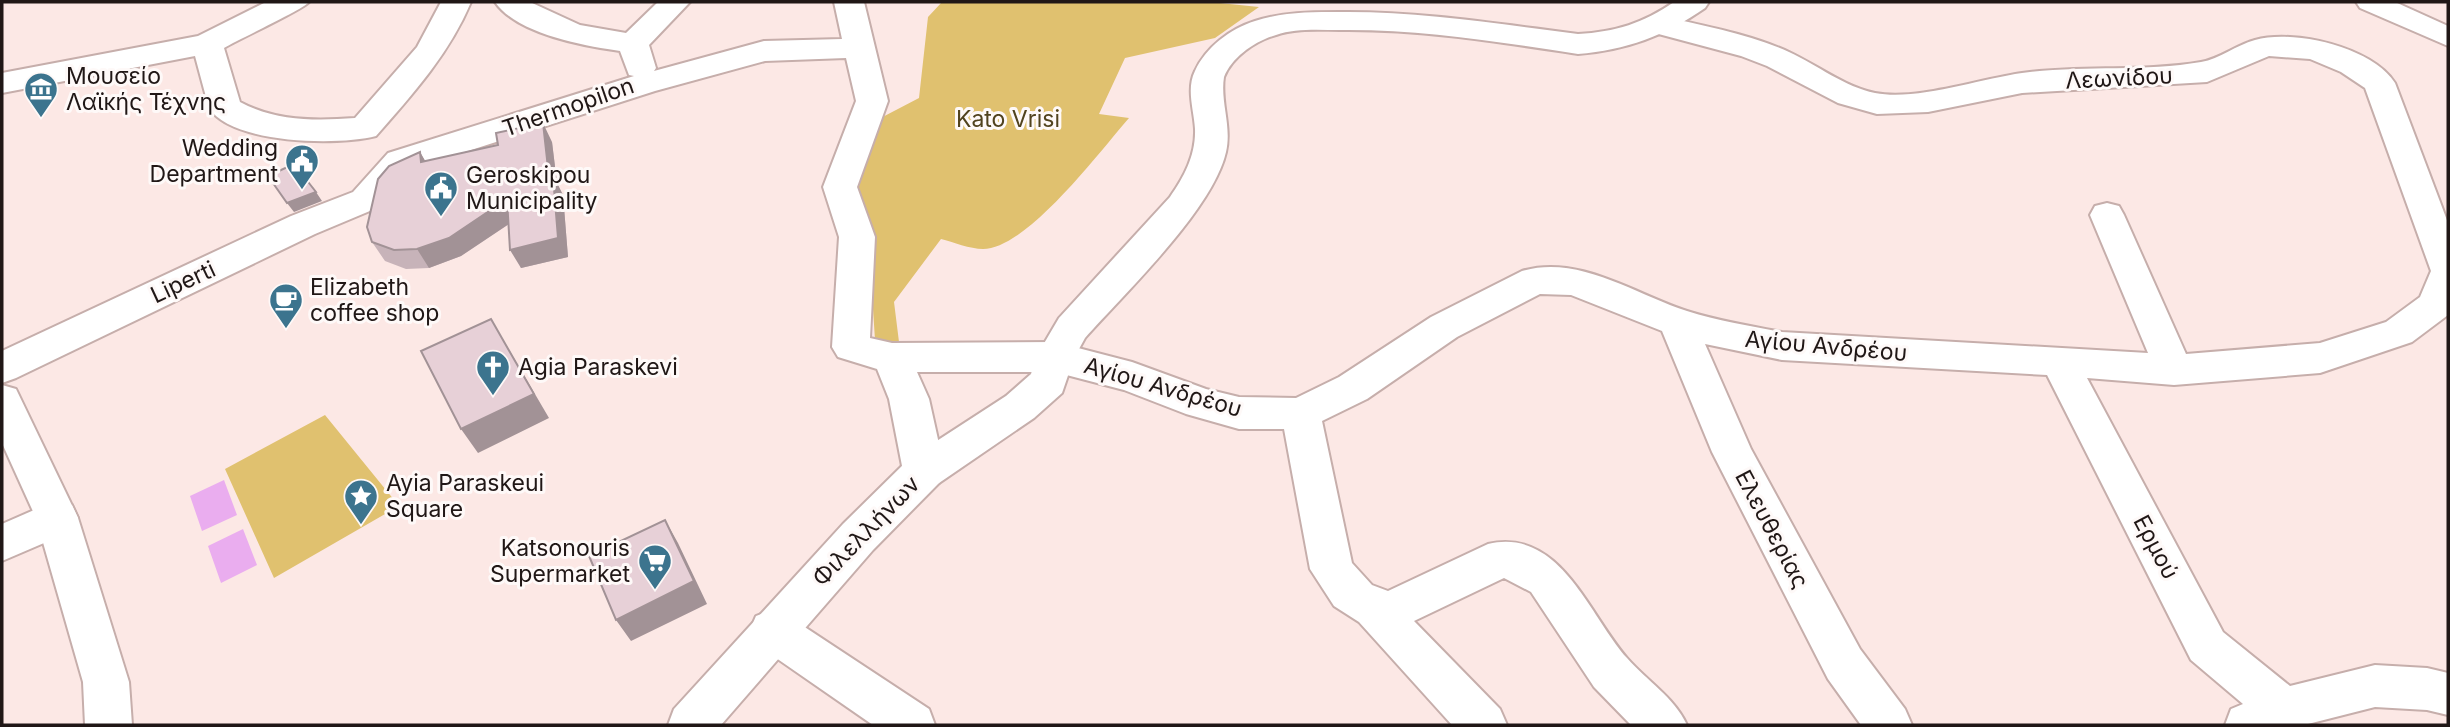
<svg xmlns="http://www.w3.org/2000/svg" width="2450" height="727" viewBox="0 0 2450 727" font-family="Inter,sans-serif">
<rect width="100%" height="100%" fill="#fce8e5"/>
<path fill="#e0c16f" d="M942 2H1210L1259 7 1215 38 1125 58 1099 114 1129 118C1100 151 1027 249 983 249 970 249 953 242 941 239L894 302 899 342 875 340 868 230 849 196 873 122 919 98 928 17Z
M325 415 399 506 274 578 225 469Z"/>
<path fill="#eaadef" d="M224 480 237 515 202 531 190 496Z
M243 529 257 565 221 583 208 546Z"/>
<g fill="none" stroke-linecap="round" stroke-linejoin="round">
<g stroke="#c6aeab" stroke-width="4">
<path id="minor" d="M266 2H309C304 9 237 40 224 48L240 102C276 121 314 121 355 118L417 47 441 2H471C449 54 413 94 376 136 338 146 232 144 209 108L195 56 2 93V73L198 36Z
M495 2H530L580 25 626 33 658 2H690L649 45 656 68 654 71 764 41 842 39 834 2H864L888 101 857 187 875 237 870 338 892 343 1055 342 1132 362 1206 389 1239 397 1296 398 1339 377 1431 317 1522 271C1578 254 1635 294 1687 311 1718 321 1750 326 1782 332L2148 353 2090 215 2095 206 2107 203 2119 206 2124 215 2186 354 2320 343 2386 322 2420 297 2431 271 2365 88 2341 72 2310 59 2269 56 2207 82 2022 93 1928 112 1877 114 1838 103 1767 66 1741 56 1651 32 1647 25 1651 18 1662 16C1704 26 1750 34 1789 52 1817 65 1845 87 1875 93 1917 101 1979 79 2022 73 2081 65 2142 72 2201 62 2220 59 2236 45 2255 40 2294 29 2372 47 2395 83L2448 223V315L2412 342 2320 373 2174 385 2087 378 2223 632 2290 686 2375 665 2427 668 2448 673V715L2427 710 2375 707 2304 725H2225L2231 709 2243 704 2191 660 2047 375 1782 360 1705 344 1751 449 1860 649 1905 709 1912 725H1861L1828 679 1712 452 1662 331 1571 295 1540 294 1457 337 1367 399 1322 421 1352 563 1372 585 1388 591 1488 544C1560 527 1589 615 1627 658 1647 681 1674 697 1687 725H1631L1594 687 1531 592 1504 578 1414 621 1500 709 1507 725H1452L1359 622 1334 606 1310 569 1284 429H1239L1186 414 1124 390 1055 372H917L929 399 945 471 939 483 924 488 909 483 903 471 889 399 877 369 838 357 832 347 839 237 823 187 856 101 846 58 765 61 655 91 412 169 377 208 315 234 16 378 2 383V351L291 216 353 192 388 153 634 76 629 75 620 51C584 46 517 34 495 2Z
M2356 2H2395L2448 26V46L2360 8Z
M772 610 788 616 929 709 935 725H873L756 644 750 630 756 616Z"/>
</g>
<g stroke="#c6aeab" stroke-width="4">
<path id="tertiary" d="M1674 2H1709L1705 8C1665 36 1626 50 1578 54 1499 42 1420 29 1340 30 1319 30 1295 28 1276 35 1255 41 1232 57 1224 77 1220 102 1232 126 1226 152 1213 209 1126 292 1085 338L1074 358 1062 393 1034 418 939 483 873 550 721 725H668L674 709 843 524 909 459 1006 396 1031 374 1036 357 1059 318 1170 197C1184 177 1196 155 1195 129 1194 110 1186 89 1195 71 1206 47 1230 29 1255 21 1282 12 1311 12 1339 12 1420 11 1499 24 1578 34 1615 32 1644 23 1674 2Z"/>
</g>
<g stroke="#c6aeab" stroke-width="4">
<path id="secondary" d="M57 500 72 505 78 518 72 531 2 561V524Z"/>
</g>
<g stroke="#c6aeab" stroke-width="4">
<path id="primary" d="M2 385 16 389 78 518 129 682 132 725H85L83 682 36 518 2 443Z"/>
</g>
<use href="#minor" fill="#fff" fill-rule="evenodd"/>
<use href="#tertiary" fill="#fff" fill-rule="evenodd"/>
<use href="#secondary" fill="#fff" fill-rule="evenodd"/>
<use href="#primary" fill="#fff" fill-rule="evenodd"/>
</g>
<path fill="#c7b3b9" d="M552 142 557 183 563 195 568 257 521 268 509 224 461 256 429 268 406 269 385 261 372 242 420 152 425 161Z"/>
<path fill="#a29296" d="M543 123 552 142 557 183 563 195 568 257 521 268 510 250 549 177Z
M420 152 431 171 421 162Z
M316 192 322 201 294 212 287 203Z
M507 199 518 218 461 256 429 268 417 249Z
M491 319 549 418 478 453 461 429Z
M665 520 678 543 707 604 631 641 616 620Z"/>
<path fill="#e7d0d7" stroke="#a29296" stroke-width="2" d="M543 123 549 177 553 176 558 238 510 250 507 199 449 238 417 249 394 250 372 242 367 227 378 179 389 166 420 152 421 162 498 145 496 133Z
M294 164 316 192 287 203 268 176Z
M491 319 534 394 461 429 421 351Z
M665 520 694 581 616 620 589 556Z"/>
<defs>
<g id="museum-pin" transform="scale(1.75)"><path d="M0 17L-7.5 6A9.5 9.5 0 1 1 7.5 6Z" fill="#3c748e" stroke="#fef9f8"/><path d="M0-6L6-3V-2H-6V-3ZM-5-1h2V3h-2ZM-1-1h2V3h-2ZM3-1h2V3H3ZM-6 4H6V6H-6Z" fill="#fff"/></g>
<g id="civic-pin" transform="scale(1.75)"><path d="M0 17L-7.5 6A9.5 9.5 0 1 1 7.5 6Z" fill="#3c748e" stroke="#fef9f8"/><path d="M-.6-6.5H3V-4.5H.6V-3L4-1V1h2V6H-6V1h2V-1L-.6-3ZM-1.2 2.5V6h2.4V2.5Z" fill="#fff"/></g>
<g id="cafe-pin" transform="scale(1.75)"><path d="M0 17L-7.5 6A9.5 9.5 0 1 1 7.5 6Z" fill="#3c748e" stroke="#fef9f8"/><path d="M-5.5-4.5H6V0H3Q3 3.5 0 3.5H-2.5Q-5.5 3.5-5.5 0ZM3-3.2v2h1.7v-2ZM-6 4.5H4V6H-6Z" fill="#fff"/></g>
<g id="church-pin" transform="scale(1.75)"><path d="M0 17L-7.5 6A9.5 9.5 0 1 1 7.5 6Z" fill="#3c748e" stroke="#fef9f8"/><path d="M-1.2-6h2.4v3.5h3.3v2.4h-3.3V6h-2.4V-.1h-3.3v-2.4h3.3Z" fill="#fff"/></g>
<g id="sight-pin" transform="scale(1.75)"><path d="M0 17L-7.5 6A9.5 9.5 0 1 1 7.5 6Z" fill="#3c748e" stroke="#fef9f8"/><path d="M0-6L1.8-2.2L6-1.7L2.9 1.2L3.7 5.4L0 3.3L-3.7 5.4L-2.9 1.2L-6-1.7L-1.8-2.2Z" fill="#fff"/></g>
<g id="supermarket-pin" transform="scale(1.75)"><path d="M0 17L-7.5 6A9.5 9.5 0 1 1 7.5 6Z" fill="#3c748e" stroke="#fef9f8"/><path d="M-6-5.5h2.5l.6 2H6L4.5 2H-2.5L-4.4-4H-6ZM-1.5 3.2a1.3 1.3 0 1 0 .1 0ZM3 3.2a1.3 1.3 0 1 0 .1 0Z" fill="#fff"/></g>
</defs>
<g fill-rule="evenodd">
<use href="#museum-pin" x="41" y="89"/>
<use href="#civic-pin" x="302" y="161"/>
<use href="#civic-pin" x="441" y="188"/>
<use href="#cafe-pin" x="286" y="300"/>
<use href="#church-pin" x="493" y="367"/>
<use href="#sight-pin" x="361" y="496"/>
<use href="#supermarket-pin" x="655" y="561"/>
</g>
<g text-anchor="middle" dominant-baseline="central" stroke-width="6" stroke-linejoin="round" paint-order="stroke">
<g font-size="23" fill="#201716" stroke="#fef9f8" text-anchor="start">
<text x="66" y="76">Μουσείο<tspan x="66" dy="26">Λαϊκής Τέχνης</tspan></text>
<text x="278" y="148" text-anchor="end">Wedding<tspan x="278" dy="26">Department</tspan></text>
<text x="466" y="175">Geroskipou<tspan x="466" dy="26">Municipality</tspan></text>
<text x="310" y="287">Elizabeth<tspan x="310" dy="26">coffee shop</tspan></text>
<text x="518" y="367">Agia Paraskevi</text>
<text x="386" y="483">Ayia Paraskeui<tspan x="386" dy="26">Square</tspan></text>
<text x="630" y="548" text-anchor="end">Katsonouris<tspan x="630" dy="26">Supermarket</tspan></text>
</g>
<g font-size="23" fill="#201716" stroke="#fef9f8">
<text transform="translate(2119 78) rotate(-3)">Λεωνίδου</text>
<text transform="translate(568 107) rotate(-19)">Thermopilon</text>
<text transform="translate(183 282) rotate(-25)">Liperti</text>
<text transform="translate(1826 346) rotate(5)">Αγίου Ανδρέου</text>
<text transform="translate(1163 387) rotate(16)">Αγίου Ανδρέου</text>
<text transform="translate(1772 529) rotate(62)">Ελευθερίας</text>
<text transform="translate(866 531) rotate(-46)">Φιλελλήνων</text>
<text transform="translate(2156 547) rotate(62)">Ερμού</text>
</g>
<g font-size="23" fill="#51431e" stroke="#fef9f8">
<text x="1008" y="119">Kato Vrisi</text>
</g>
</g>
<rect width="2450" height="727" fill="none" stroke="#201716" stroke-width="7"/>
</svg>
